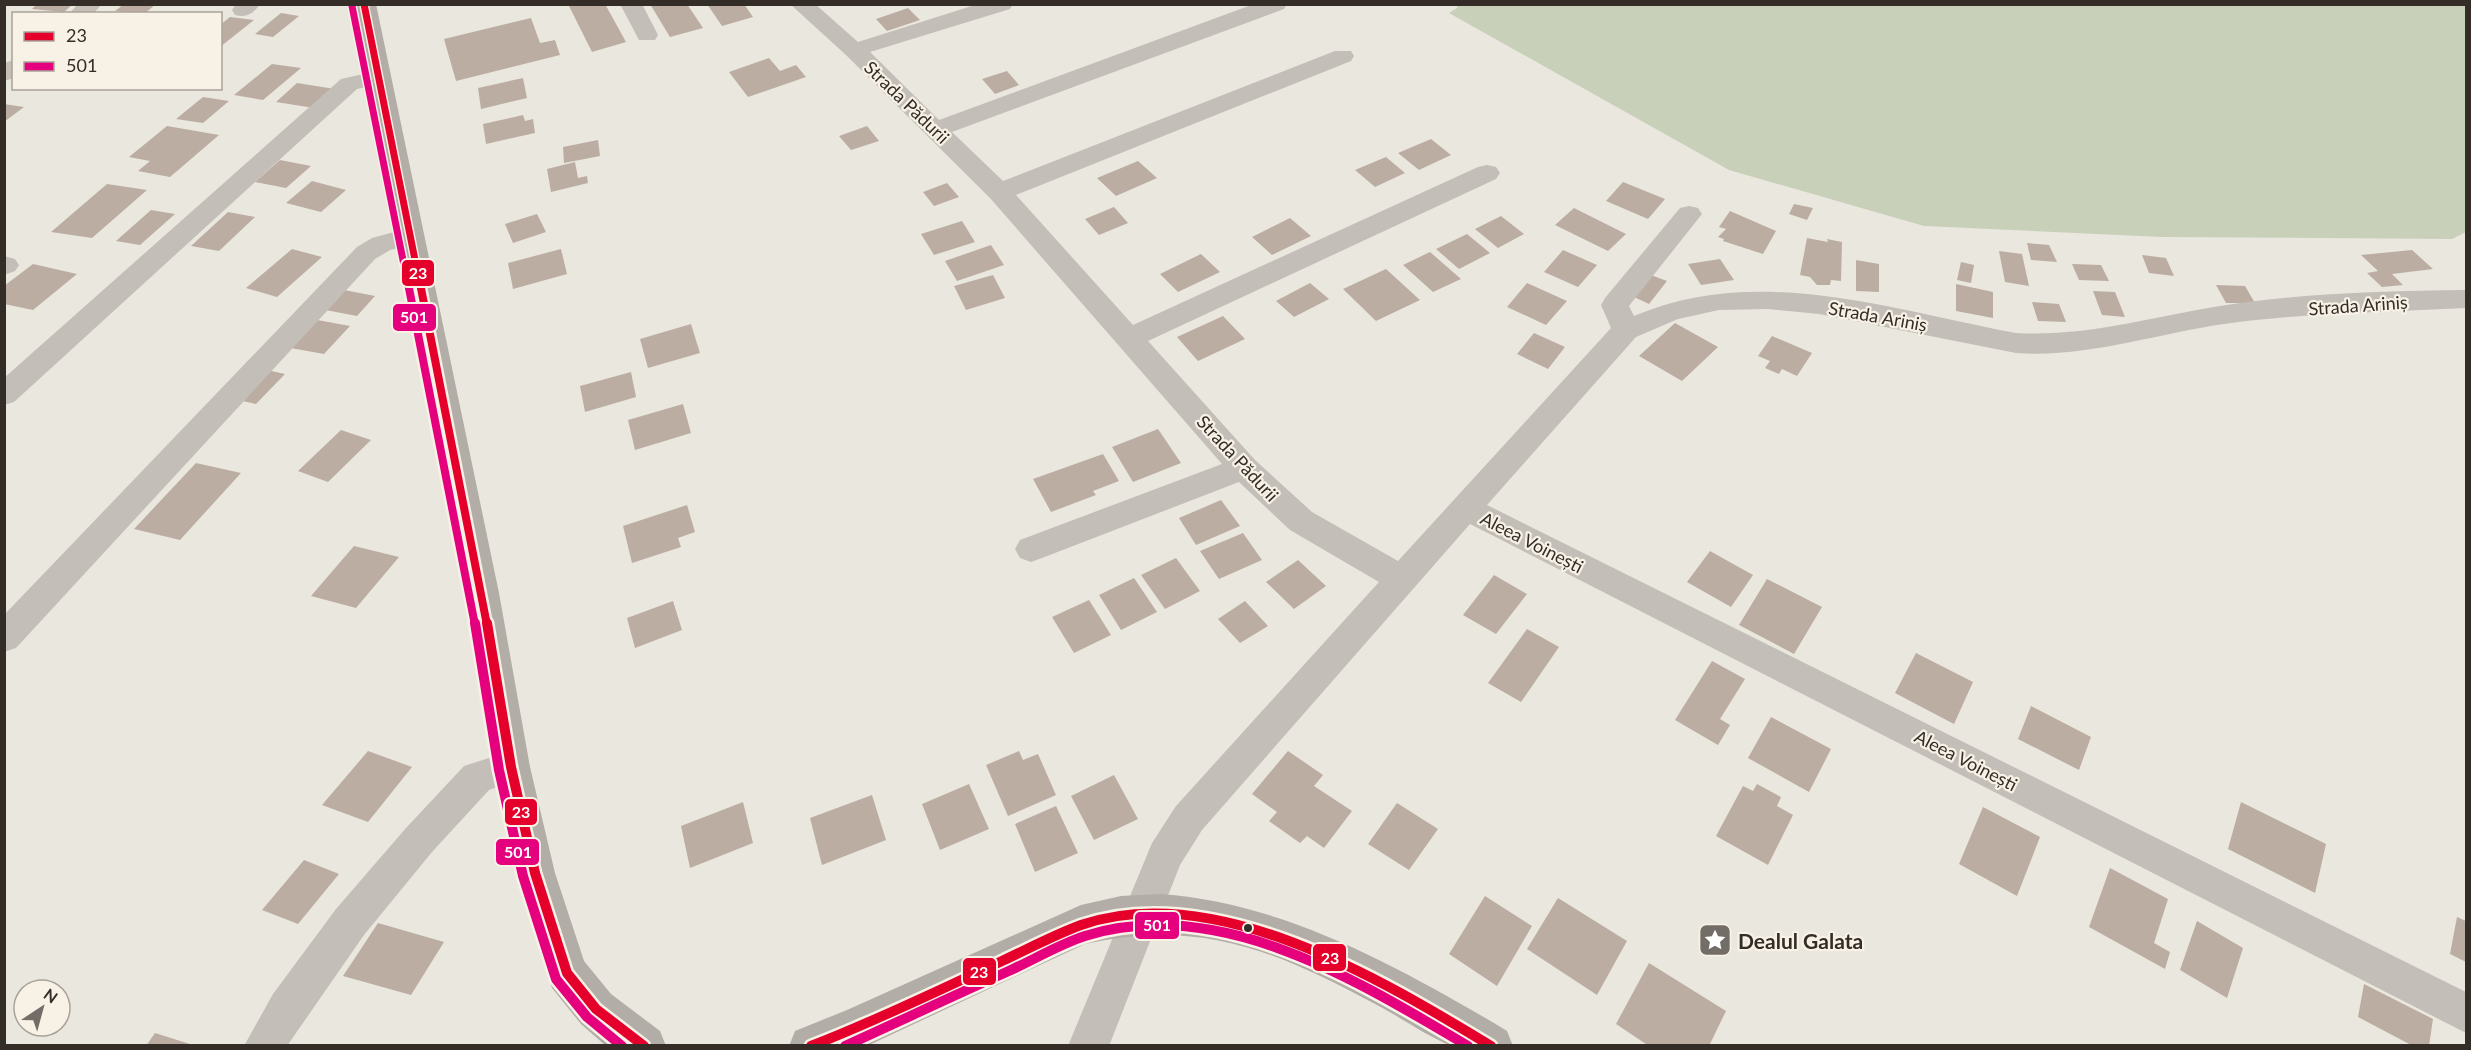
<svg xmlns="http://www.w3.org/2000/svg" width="2471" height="1050" viewBox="0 0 2471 1050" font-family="Lato,sans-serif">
<rect width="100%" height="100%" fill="#eae7df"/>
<path fill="#c9d0ba" d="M1458 4 2466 5V232L2452 239 2161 237 1924 226 1729 170 1449 13 1457 8Z"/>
<path fill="#bcada2" d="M37 4H73L64 12 32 9Z
M124 4H156L144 14 115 11Z
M568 4H605L626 42 592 52Z
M650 4H687L703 28 670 37Z
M707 4H744L753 17 722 26Z
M908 8 920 20 887 31 876 19Z
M281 13 299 16 273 37 255 34Z
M230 17 254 20 220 47V25Z
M531 18 540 43 555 40 560 55 456 81 444 39Z
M769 58 780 71 796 65 806 77 748 97 729 72Z
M272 64 301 68 263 100 234 95Z
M1007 71 1019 85 995 94 982 79Z
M523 78 527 98 481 109 478 88Z
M297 83 335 89 314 108 276 102Z
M203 97 229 101 203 123 176 119Z
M4 104 24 107 4 122Z
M523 115 525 121 533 119 535 133 486 144 483 124Z
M167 126 219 135 170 177 138 171 150 161 129 157Z
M867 126 879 141 851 150 839 136Z
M1431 139 1451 155 1419 170 1398 153Z
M598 140 600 156 564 163 563 147Z
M1386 157 1405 173 1375 187 1355 170Z
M280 160 311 166 286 188 255 182Z
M1138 161 1157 178 1116 196 1097 178Z
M575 162 578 178 587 176 588 183 551 192 547 169Z
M312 181 346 190 321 212 286 203Z
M1623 182 1665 199 1648 219 1606 201Z
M947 183 959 197 934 206 923 192Z
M107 184 147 190 92 238 51 232Z
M1794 204 1813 208 1807 220 1789 214Z
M1114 207 1128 223 1099 235 1085 219Z
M1574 208 1626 234 1608 251 1555 225Z
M151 210 175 214 140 245 116 241Z
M1730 211 1776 231 1763 254 1723 241 1724 239 1718 237 1726 229 1719 227Z
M228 212 255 217 219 251 191 246Z
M537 214 546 232 513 243 505 224Z
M1501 216 1524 234 1498 248 1475 229Z
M1290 218 1311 236 1272 255 1252 237Z
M962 221 975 242 934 255 921 234Z
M1467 234 1490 253 1459 269 1436 249Z
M1807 238 1828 242 1827 239 1842 242 1841 281 1831 280 1830 285H1817L1810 277 1800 275Z
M2027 243 2049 245 2057 262 2031 260Z
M991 245 1004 265 957 281 945 261Z
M292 249 322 257 277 297 246 288Z
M561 249 567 274 513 289 508 263Z
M1563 250 1597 265 1578 287 1544 272Z
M2412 250 2433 269 2392 274 2403 285 2382 287 2367 273 2378 271 2361 255Z
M1999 251 2022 254 2029 286 2005 282Z
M1430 252 1461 279 1433 292 1403 265Z
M1201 254 1220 272 1178 292 1160 274Z
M2142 255 2166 258 2174 276 2149 273Z
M1720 259 1734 280 1701 285 1688 264Z
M1856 260 1879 264V292L1856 291Z
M1961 262 1974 265 1971 283 1957 280Z
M33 264 77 274 33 310 4 304V286Z
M2072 264 2101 265 2109 281 2079 280Z
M1386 269 1420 300 1376 321 1343 289Z
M993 275 1005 298 966 310 954 286Z
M1651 275 1667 281 1649 304 1634 297Z
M1310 283 1329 299 1294 317 1276 301Z
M1527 283 1567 301 1546 325 1507 307Z
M1956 284 1993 292V318L1956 311Z
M2216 285 2245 286 2255 303H2226Z
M339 289 375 296 357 316 320 309Z
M2093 291 2115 292 2125 317 2102 315Z
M2032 302 2059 304 2066 322 2038 321Z
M1223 316 1245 339 1198 361 1177 337Z
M312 319 350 326 324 354 285 347Z
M1675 323 1718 347 1682 381 1639 356Z
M691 324 700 353 648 368 640 339Z
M1534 333 1565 347 1548 369 1517 354Z
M1772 336 1812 353 1797 376 1782 369 1779 374 1765 368 1770 361 1758 356Z
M267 370 285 374 256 404 238 400Z
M631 372 636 397 585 412 580 386Z
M683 404 691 433 635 450 628 420Z
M1158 429 1181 463 1133 482 1112 447Z
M341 430 371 440 328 482 298 471Z
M1103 454 1119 481 1093 491 1096 495 1051 512 1033 479Z
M196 463 241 473 180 540 134 529Z
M1221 500 1240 526 1196 545 1179 518Z
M687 505 695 532 678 538 681 547 632 563 623 526Z
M1243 533 1262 560 1219 579 1200 551Z
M354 546 399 557 356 608 311 596Z
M1710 551 1753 575 1731 607 1687 582Z
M1176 558 1200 591 1165 609 1141 575Z
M1298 560 1326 586 1294 609 1266 582Z
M1494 575 1527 594 1496 634 1463 615Z
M1134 578 1157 612 1121 630 1099 595Z
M1767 579 1822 607 1794 654 1739 625Z
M1089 600 1111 635 1074 653 1052 617Z
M673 601 682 630 635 648 627 618Z
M1245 601 1268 626 1240 643 1218 619Z
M1527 629 1559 647 1521 702 1488 683Z
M1916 653 1973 682 1954 724 1895 693Z
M1712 661 1745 679 1720 719 1730 725 1718 745 1675 720Z
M2031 706 2091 737 2079 770 2018 739Z
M1771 717 1831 749 1809 792 1748 758Z
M368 751 412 767 368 822 322 805Z
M1019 751 1023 760 1038 754 1056 795 1008 816 986 765Z
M1288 751 1323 775 1314 786 1352 811 1324 848 1307 836 1300 843 1269 821 1277 812 1252 794Z
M1114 775 1138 819 1094 840 1071 796Z
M969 784 989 829 940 850 922 804Z
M1757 784 1781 797 1777 806 1793 815 1768 865 1716 836 1743 786 1753 791Z
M872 795 886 840 822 865 810 818Z
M743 802 753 843 690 868 681 826Z
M2241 802 2326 844 2315 893 2228 849Z
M1397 803 1438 829 1409 870 1368 844Z
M1056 806 1078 853 1035 872 1015 824Z
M1983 807 2040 837 2017 896 1959 864Z
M304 860 339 874 298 924 262 910Z
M2110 868 2168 899 2154 943 2170 952 2165 969 2089 927Z
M1485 896 1532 926 1497 986 1449 954Z
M1558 898 1627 941 1597 995 1527 949Z
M2457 917 2466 921V962L2450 954Z
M2197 921 2243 948 2227 998 2180 970Z
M378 923 444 942 411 995 343 976Z
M1649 963 1726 1011 1709 1046H1649L1616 1024Z
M2364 984 2433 1019 2429 1046H2413L2358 1017Z
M155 1033 193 1045V1046H146Z"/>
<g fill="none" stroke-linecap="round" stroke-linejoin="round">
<path fill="#c3beb8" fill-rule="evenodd" d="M78 4H102L93 14H69Z
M236 4H260C253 14 247 18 235 15L232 10Z
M620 4H642L658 35 655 40H639Z
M790 4H815L858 42 978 4H1013L1010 9 870 52 939 120 1254 4H1287L1284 9 952 132 1003 181 1335 51H1351L1354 56 1351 61 1016 195 1133 325 1478 167 1487 165 1496 167 1500 173 1496 179 1148 341 1255 460 1312 512 1398 561 1611 328 1601 305 1605 298 1680 208 1689 206 1698 208 1702 214 1629 306 1634 316C1758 263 1890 310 2016 333 2086 337 2152 317 2220 306 2300 293 2385 291 2466 290V308C2385 312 2304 313 2224 324 2154 334 2087 358 2016 353L1819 314 1768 309 1719 310 1678 319 1636 337 1487 505 2466 992V1033L1470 524 1202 830 1180 865 1109 1046H1068L1152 843 1176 806 1379 582 1290 530 1239 482 1042 558 1031 562 1020 558 1015 549 1020 540 1222 464 990 198 846 55Z
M14 60V78L4 81V63Z
M377 71 385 73 389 78 385 83 357 89 14 402 4 405V378L341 79Z
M409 228 418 231 422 237 418 243 390 250 375 259 16 648 4 652V615L357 247 372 238Z
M4 256 15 259 19 265 15 271 4 275Z
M511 751 524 756 529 767 524 778 489 790 432 852 364 935 287 1046H244L273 994 336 909 406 828 464 766Z"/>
<path fill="#b2ada7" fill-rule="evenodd" d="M353 4H376L499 593 530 767 555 873 584 961 611 994 660 1031 666 1046H606L581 1024 552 988 515 873 492 767 465 593Z
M1161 894C1282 903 1391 963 1494 1023L1507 1031 1513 1046C1497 1046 1463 1050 1449 1045 1425 1035 1400 1017 1377 1005 1276 951 1201 918 1085 944L867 1046H789L795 1031 847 1010 1081 905 1121 896Z"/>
<g stroke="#f7f1e6" stroke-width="10">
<path id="bus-1-far2" d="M364 4 419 280"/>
</g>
<g stroke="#f7f1e6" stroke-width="13">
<path id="bus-1-far1" d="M419 278 487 625"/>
</g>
<g stroke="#f7f1e6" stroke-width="15">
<path id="bus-1" d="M487 623 511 767 535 873 567 973 596 1009 644 1046
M811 1046C876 1021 939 990 1002 961 1028 949 1054 935 1081 925 1214 879 1381 979 1491 1046"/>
</g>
<g stroke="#f7f1e6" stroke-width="10">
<path id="bus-2-far2" d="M352 6 407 280"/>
</g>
<g stroke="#f7f1e6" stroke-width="13">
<path id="bus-2-far1" d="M407 278 475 625"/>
</g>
<g stroke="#f7f1e6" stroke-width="15">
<path id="bus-2" d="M475 623 499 770 523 876 556 979 587 1017 622 1046
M845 1046C900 1021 955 995 1011 970 1035 959 1060 944 1085 936 1219 894 1358 981 1468 1046"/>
</g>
<use href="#bus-1-far2" stroke="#e4002b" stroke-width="7"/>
<use href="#bus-1-far1" stroke="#e4002b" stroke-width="8"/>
<use href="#bus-1" stroke="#e4002b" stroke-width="10"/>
<use href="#bus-2-far2" stroke="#e5007d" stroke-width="7"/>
<use href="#bus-2-far1" stroke="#e5007d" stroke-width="8"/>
<use href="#bus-2" stroke="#e5007d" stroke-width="10"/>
</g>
<defs>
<g id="sight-square" transform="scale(1.725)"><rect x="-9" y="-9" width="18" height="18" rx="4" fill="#736d67" stroke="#f7f1e6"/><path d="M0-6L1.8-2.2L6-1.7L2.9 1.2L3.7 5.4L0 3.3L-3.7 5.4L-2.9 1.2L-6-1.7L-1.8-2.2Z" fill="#fff"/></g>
</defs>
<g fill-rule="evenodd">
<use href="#sight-square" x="1715" y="940"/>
</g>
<circle fill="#332c27" stroke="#f7f1e6" stroke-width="2" cx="1248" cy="928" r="5"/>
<g text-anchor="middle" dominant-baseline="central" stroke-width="4.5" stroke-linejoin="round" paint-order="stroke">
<g font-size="18" fill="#332c27" stroke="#f7f1e6">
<text transform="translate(907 102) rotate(44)">Strada Pădurii</text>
<text transform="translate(2358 305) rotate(-4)">Strada Ariniș</text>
<text transform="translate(1878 316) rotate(10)">Strada Ariniș</text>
<text transform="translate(1238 458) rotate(47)">Strada Pădurii</text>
<text transform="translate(1532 542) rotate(27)">Aleea Voinești</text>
<text transform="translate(1966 760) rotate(27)">Aleea Voinești</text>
</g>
<g font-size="21" font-weight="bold" fill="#332c27" stroke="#f7f1e6" text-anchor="start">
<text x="1738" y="940">Dealul Galata</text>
</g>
</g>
<g stroke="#f7f1e6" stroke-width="2">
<rect x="401" y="259" width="34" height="28" rx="6" fill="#e4002b"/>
<rect x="392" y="303" width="45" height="29" rx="6" fill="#e5007d"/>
<rect x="504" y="798" width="34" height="28" rx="6" fill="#e4002b"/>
<rect x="495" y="838" width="45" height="28" rx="6" fill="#e5007d"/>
<rect x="1134" y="911" width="46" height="29" rx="6" fill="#e5007d"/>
<rect x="1312" y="943" width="35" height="29" rx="6" fill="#e4002b"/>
<rect x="962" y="957" width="35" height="29" rx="6" fill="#e4002b"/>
</g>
<g font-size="16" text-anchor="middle" font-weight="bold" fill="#fff">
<text x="418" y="279">23</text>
<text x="414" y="323">501</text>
<text x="521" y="818">23</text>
<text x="518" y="858">501</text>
<text x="1157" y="931">501</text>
<text x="1330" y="964">23</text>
<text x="979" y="978">23</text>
</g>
<rect width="2471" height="1050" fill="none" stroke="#332c27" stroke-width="12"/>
<rect x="12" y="12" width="210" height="78" fill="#f7f1e6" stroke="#a9a29a" stroke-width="1.5"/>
<rect x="24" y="32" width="30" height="9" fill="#e4002b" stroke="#a9a29a" stroke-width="1.5"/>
<text x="66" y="42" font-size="18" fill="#332c27">23</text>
<rect x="24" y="62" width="30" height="9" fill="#e5007d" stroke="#a9a29a" stroke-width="1.5"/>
<text x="66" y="72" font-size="18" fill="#332c27">501</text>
<g transform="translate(42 1008) rotate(36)"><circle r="28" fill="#f7f1e6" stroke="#a9a29a" stroke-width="1.5"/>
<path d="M0-4.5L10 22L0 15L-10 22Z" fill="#736d67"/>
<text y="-9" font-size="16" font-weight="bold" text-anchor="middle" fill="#332c27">N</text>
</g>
</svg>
